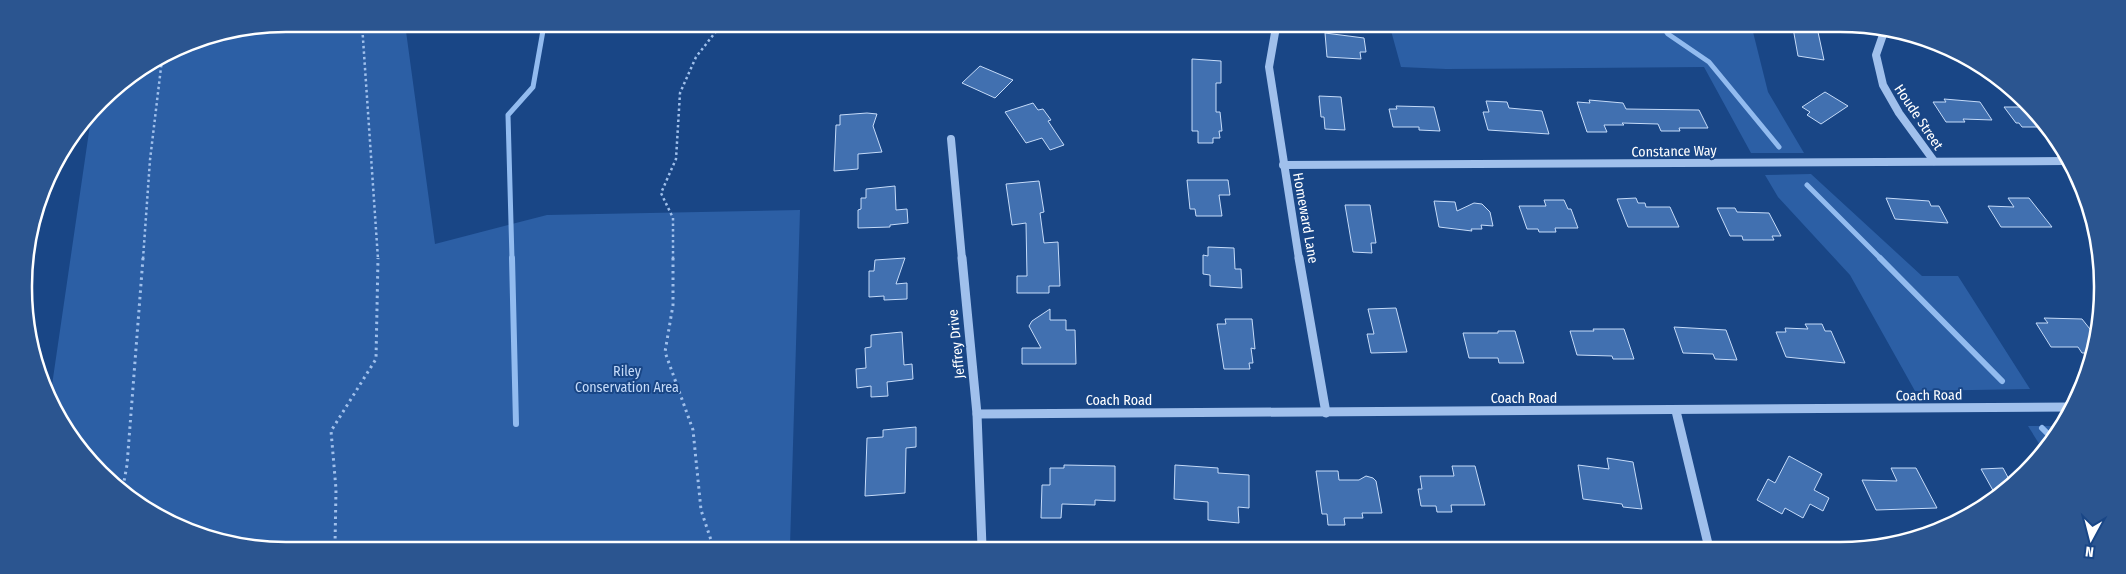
<svg xmlns="http://www.w3.org/2000/svg" width="2126" height="574" font-family="'Fira Sans Condensed',sans-serif">
<style>
.green{fill:#2c5fa5}
.lines{fill:none;stroke-linecap:round;stroke-linejoin:round}
.stream-far1{stroke:#92bbef;stroke-width:5}
.stream{stroke:#92bbef;stroke-width:6}
.building{fill:#4170b0;stroke:#c5dbf9}
.path-far1{stroke:#a0c0ec;stroke-width:2.5;stroke-dasharray:2.5 3;stroke-linecap:butt}
.path{stroke:#a0c0ec;stroke-width:3;stroke-dasharray:2.5 4;stroke-linecap:butt}
.minor-far1{stroke:#a0c0ec;stroke-width:8}
.minor{stroke:#a0c0ec;stroke-width:9}
.labels{text-anchor:middle;stroke-width:4;stroke-linejoin:round;paint-order:stroke}
.street-label{font-size:14px;fill:#fff;stroke:#194686}
.park-label{font-size:14px;fill:#c5dbf9;stroke:#194686}
.rim{fill:none;stroke:#fff;stroke-width:2.5}
</style>
<rect width="100%" height="100%" fill="#194686"/>
<!-- green -->
<g class="green">
<polygon points="287,24 405,24 435,244 547,215 800,210 790,546 236,545 155,515 78,447 51,392 91,118 113,89 187,44"/>
<polygon points="1390,27 1752,28 1768,92 1804,153 1751,153 1704,67 1446,69 1401,67"/>
<polygon points="1811,174 1922,276 1958,276 2030,389 1915,391 1850,275 1778,197 1765,175"/>
<polygon points="2028,426 2061,426 2043,450"/>
</g>
<g class="lines">
<!-- stream-far1 -->
<g class="stream-far1">
<polyline points="1664,28 1668,34 1709,62 1779,147"/>
<polyline points="1807,185 1881,259"/>
<polyline points="512,259 508,115 533,87 544,25"/>
</g>
<!-- stream -->
<g class="stream">
<polyline points="512,258 516,424"/>
<polyline points="1880,258 2002,381"/>
<polyline points="2042,428 2052,438"/>
</g>
</g>
<!-- building -->
<g class="building">
<polygon points="1793,28 1818,32 1824,60 1798,56"/>
<polygon points="1325,33 1364,38 1366,52 1360,52 1361,59 1327,57"/>
<polygon points="1192,59 1221,61 1221,83 1216,83 1216,112 1220,112 1222,131 1219,131 1220,138 1213,138 1213,143 1198,143 1198,131 1192,131"/>
<polygon points="980,66 1013,80 995,98 962,83"/>
<polygon points="1825,92 1848,106 1821,124 1807,115 1810,112 1802,107"/>
<polygon points="1319,96 1341,97 1345,130 1325,129 1324,117 1321,117"/>
<polygon points="1944,99 1980,102 1992,120 1963,119 1965,122 1946,122 1933,102 1946,102"/>
<polygon points="1589,100 1623,103 1626,109 1699,110 1708,128 1679,128 1680,131 1661,131 1658,124 1622,123 1624,125 1604,125 1607,132 1587,132 1577,102 1590,103"/>
<polygon points="1486,101 1507,102 1509,108 1542,111 1549,134 1488,130 1483,112 1489,112"/>
<polygon points="1033,103 1038,110 1043,109 1051,120 1048,121 1064,145 1050,150 1042,138 1026,143 1005,112"/>
<polygon points="1396,106 1434,107 1440,131 1419,130 1419,127 1393,127 1389,109 1397,109"/>
<polygon points="2004,107 2024,107 2044,127 2022,127 2019,123 2016,123"/>
<polygon points="867,113 877,114 873,126 882,152 858,154 858,169 834,171 836,125 840,125 840,115"/>
<polygon points="1187,180 1228,180 1230,195 1219,195 1222,216 1196,216 1195,209 1190,209"/>
<polygon points="1039,181 1044,212 1040,213 1044,243 1058,242 1060,286 1049,286 1049,293 1017,293 1017,276 1027,276 1026,223 1012,225 1006,184"/>
<polygon points="895,186 896,210 907,209 908,223 890,225 890,227 858,228 858,210 861,209 861,198 866,198 866,189"/>
<polygon points="1636,198 1638,203 1645,203 1646,207 1670,207 1679,227 1628,227 1617,199"/>
<polygon points="1886,198 1929,201 1931,206 1939,206 1948,223 1895,219"/>
<polygon points="2008,198 2029,198 2052,227 2001,227 1988,206 2014,207"/>
<polygon points="1544,200 1564,200 1568,209 1571,209 1578,228 1555,228 1556,232 1539,232 1538,229 1527,229 1519,206 1546,206"/>
<polygon points="1434,201 1455,202 1457,211 1474,203 1482,204 1490,212 1493,226 1481,225 1482,229 1471,229 1472,231 1439,227"/>
<polygon points="1345,205 1370,205 1376,243 1371,243 1372,253 1353,252"/>
<polygon points="1717,208 1735,208 1737,212 1769,213 1781,236 1772,236 1774,240 1743,240 1742,236 1730,236"/>
<polygon points="1208,247 1234,248 1235,269 1241,269 1242,288 1210,286 1210,275 1203,274 1203,255 1208,256"/>
<polygon points="905,258 896,284 907,283 907,299 884,300 884,296 869,297 869,271 874,271 875,260"/>
<polygon points="1396,308 1407,352 1371,353 1367,334 1374,334 1368,309"/>
<polygon points="1050,309 1050,320 1066,320 1066,330 1075,330 1076,364 1022,364 1022,348 1041,348 1029,326 1032,321"/>
<polygon points="2044,318 2082,319 2097,338 2092,353 2082,353 2078,347 2051,347 2036,323 2048,323"/>
<polygon points="1225,319 1252,319 1255,349 1251,348 1253,363 1249,363 1250,369 1224,369 1217,324 1226,324"/>
<polygon points="1805,324 1822,324 1825,331 1831,331 1845,363 1786,357 1776,332 1786,332 1785,328 1808,329"/>
<polygon points="1674,327 1726,330 1737,360 1715,359 1713,354 1683,353"/>
<polygon points="1593,329 1624,329 1634,359 1613,359 1612,356 1577,355 1570,331 1594,331"/>
<polygon points="1498,331 1515,331 1524,363 1499,363 1498,358 1469,358 1463,333 1498,333"/>
<polygon points="902,332 904,365 912,364 913,379 887,382 888,396 871,397 871,386 857,388 856,369 866,368 865,348 871,347 871,335"/>
<polygon points="916,427 916,447 906,448 905,493 865,496 867,438 883,437 883,430"/>
<polygon points="1789,456 1822,474 1814,490 1829,498 1823,511 1810,504 1803,518 1785,508 1782,514 1757,500 1768,479 1775,483"/>
<polygon points="1607,458 1633,462 1642,509 1623,507 1622,504 1583,499 1578,465 1609,469"/>
<polygon points="1064,465 1115,466 1115,501 1095,500 1095,505 1062,504 1061,518 1041,518 1042,485 1050,485 1050,468 1064,468"/>
<polygon points="1175,465 1218,468 1218,473 1249,475 1249,508 1238,507 1239,523 1208,520 1208,502 1174,499"/>
<polygon points="1452,466 1475,466 1485,505 1451,505 1452,512 1437,512 1436,506 1421,506 1418,489 1422,489 1420,476 1454,476"/>
<polygon points="1891,468 1916,468 1937,508 1876,510 1862,480 1897,481"/>
<polygon points="2003,468 2011,483 1995,494 1981,469"/>
<polygon points="1316,471 1338,471 1339,480 1359,480 1366,476 1373,478 1376,481 1382,513 1362,513 1363,518 1344,518 1345,525 1328,525 1327,514 1322,514"/>
</g>
<g class="lines">
<!-- path-far1 -->
<g class="path-far1">
<polyline points="362,24 378,259"/>
<polyline points="143,259 150,160 162,59"/>
<polyline points="673,259 673,218 661,193 676,159 680,93 696,57 721,25"/>
</g>
<!-- path -->
<g class="path">
<polyline points="673,258 673,305 665,352 693,430 701,510 713,546"/>
<polyline points="123,487 127,465 143,258"/>
<polyline points="335,545 336,489 331,431 376,359 378,258"/>
</g>
<!-- minor-far1 -->
<g class="minor-far1">
<polyline points="1276,27 1269,67 1299,259"/>
<polyline points="1885,29 1876,55 1883,85 1899,113 1934,161"/>
<polyline points="951,139 962,259"/>
<polyline points="1283,165 2066,161"/>
</g>
<!-- minor -->
<g class="minor">
<polyline points="962,258 977,414 982,547"/>
<polyline points="1299,258 1326,413"/>
<polyline points="1676,411 1709,548"/>
<polyline points="977,414 2071,407"/>
</g>
</g>
<g class="labels">
<!-- street labels -->
<g class="street-label">
<text transform="translate(1919 117) rotate(56)" y="5">Houde Street</text>
<text transform="translate(1674 151) rotate(-1)" y="5">Constance Way</text>
<text transform="translate(1306 218) rotate(80)" y="5">Homeward Lane</text>
<text transform="translate(956 344) rotate(-96)" y="5">Jeffrey Drive</text>
<text transform="translate(1929 395) rotate(-1)" y="5">Coach Road</text>
<text x="1524" y="403">Coach Road</text>
<text x="1119" y="405">Coach Road</text>
</g>
<!-- park labels -->
<g class="park-label">
<text x="627" y="376">Riley<tspan x="627" dy="16">Conservation Area</tspan></text>
</g>
</g>
<!-- crop -->
<path d="M0 0H2126V574H0ZM286 32H1840A254 254 0 0 1 2094 286V288A254 254 0 0 1 1840 542H286A254 254 0 0 1 32 288V286A254 254 0 0 1 286 32Z" fill="#2b5590" fill-rule="evenodd"/>
<path class="rim" d="M286 32H1840A254 254 0 0 1 2094 286V288A254 254 0 0 1 1840 542H286A254 254 0 0 1 32 288V286A254 254 0 0 1 286 32Z"/>
<!-- north arrow -->
<g transform="translate(2091 539) rotate(187)" stroke="#194686" stroke-width="4" paint-order="stroke">
<path d="M0-4L9 19L0 12L-9 19Z" fill="#ffffff"/>
<text y="-8" font-size="14" font-weight="bold" text-anchor="middle" fill="#ffffff">N</text>
</g>
</svg>
